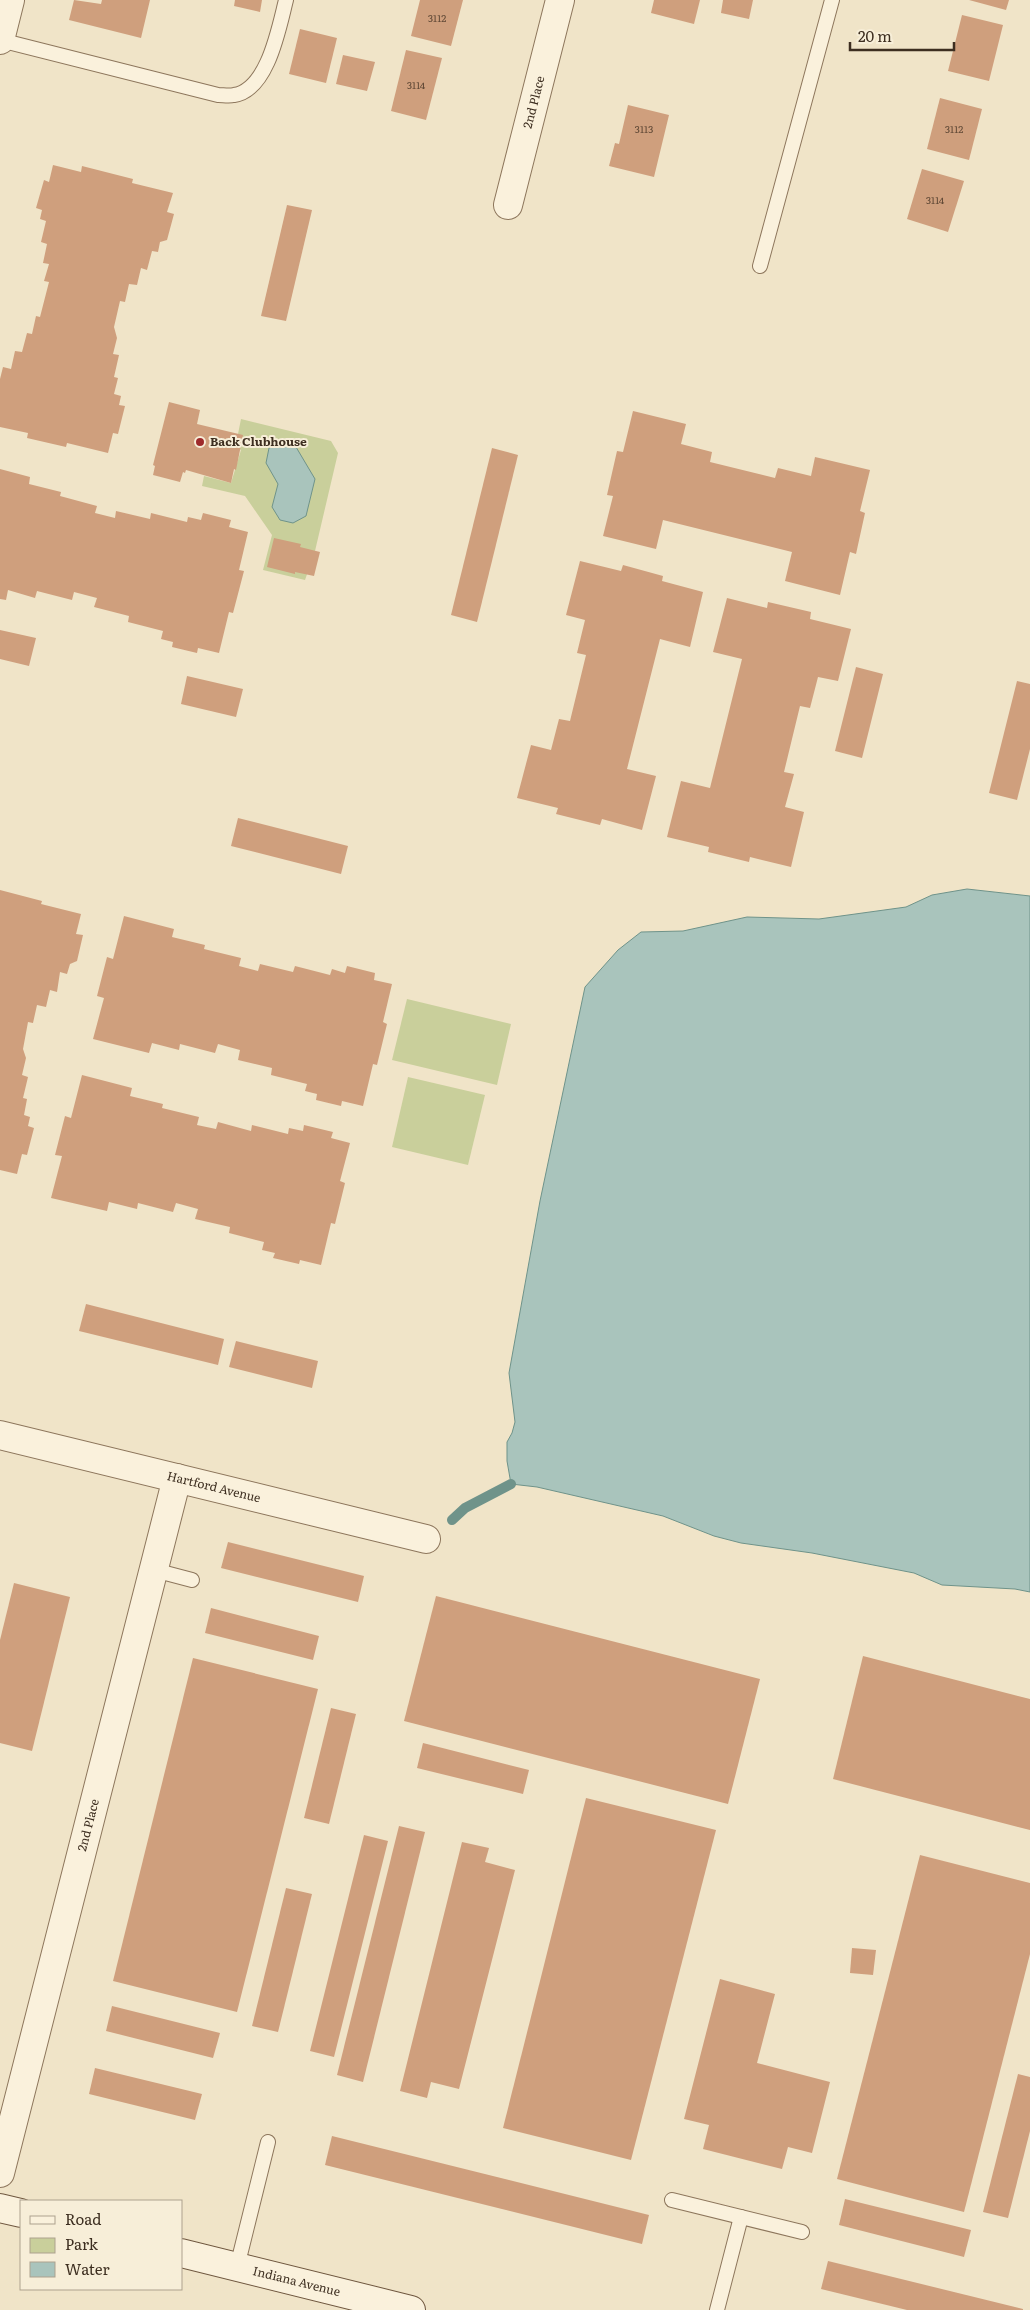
<svg xmlns="http://www.w3.org/2000/svg" width="1030" height="2310" font-family="Literata,serif">
<style>
.green{fill:#c9cf9b}
.water{fill:#a9c4bc;stroke:#6f938a}
.lines{fill:none;stroke-linecap:round;stroke-linejoin:round}
.stream{stroke:#6f938a;stroke-width:10}
.building{fill:#cf9f7d}
.service-casing{stroke:#8d765c;stroke-width:16}
.minor-casing{stroke:#8d765c;stroke-width:30}
.secondary-casing{stroke:#6f573f;stroke-width:30}
.service{stroke:#faf1dc;stroke-width:14}
.minor{stroke:#faf1dc;stroke-width:28}
.secondary{stroke:#faf1dc;stroke-width:28}
.poi-dot{fill:#9e2a2b;stroke:#f7eed8;stroke-width:2}
.labels{text-anchor:middle;stroke-width:4;stroke-linejoin:round;paint-order:stroke}
.number-label{font-size:10px;fill:#624a37}
.street-label{font-size:12px;fill:#3d2e20;stroke:#f7eed8}
.poi-label{font-size:12px;font-weight:bold;fill:#3d2e20;stroke:#f7eed8;text-anchor:start}
</style>
<rect width="100%" height="100%" fill="#f0e4c8"/>
<!-- green -->
<g class="green">
<polygon points="241,419 331,441 338,453 315,551 305,580 263,570 272,535 245,496 202,486 204,476 231,483 241,450 239,449 238,434"/>
<polygon points="407,999 511,1024 497,1085 392,1060"/>
<polygon points="408,1077 485,1095 468,1165 392,1147"/>
</g>
<!-- water -->
<g class="water">
<polygon points="279,443 296,447 315,479 306,516 293,523 280,520 272,507 278,484 266,463 269,448"/>
<polygon points="967,889 1030,896 1030,1592 1015,1589 942,1585 914,1573 812,1553 741,1543 714,1536 663,1516 537,1487 511,1484 507,1461 507,1442 512,1433 515,1422 509,1373 540,1201 585,987 618,950 641,932 683,931 747,917 819,919 906,907 932,895"/>
</g>
<g class="lines">
<!-- stream -->
<polyline class="stream" points="452,1520 465,1508 511,1484"/>
</g>
<!-- building -->
<g class="building">
<polygon points="74,0 101,4 102,0 150,0 141,38 69,20"/>
<polygon points="235,0 262,0 260,12 234,6"/>
<polygon points="420,0 463,0 451,46 411,36"/>
<polygon points="654,0 700,0 694,24 651,13"/>
<polygon points="723,0 753,0 749,19 721,13"/>
<polygon points="969,0 1009,0 1006,10"/>
<polygon points="962,15 1003,25 989,81 948,71"/>
<polygon points="300,29 337,38 326,83 289,74"/>
<polygon points="406,50 442,58 426,120 391,111"/>
<polygon points="343,55 375,62 367,91 336,84"/>
<polygon points="940,98 982,109 969,160 927,149"/>
<polygon points="628,105 669,115 654,177 609,166 615,143 619,144"/>
<polygon points="53,165 81,172 82,166 133,179 132,183 173,193 167,212 174,214 167,240 160,242 158,252 152,251 147,270 141,268 137,285 129,284 125,302 120,301 114,327 117,338 113,354 119,355 114,377 118,378 114,394 121,396 119,405 125,406 118,434 113,433 108,453 67,443 66,447 27,438 28,433 0,427 0,379 3,367 11,369 15,351 22,352 27,333 32,334 36,316 40,317 49,282 44,281 49,264 43,263 47,244 41,242 46,221 40,219 42,210 36,208 44,180 49,182"/>
<polygon points="922,169 964,181 948,232 907,219"/>
<polygon points="287,205 312,210 286,321 261,316"/>
<polygon points="169,402 200,410 197,424 243,435 236,470 234,469 231,483 186,470 185,473 183,472 180,482 153,475 155,466 153,465"/>
<polygon points="633,411 686,424 681,444 712,452 710,462 775,478 778,468 811,476 815,457 870,470 860,511 865,513 856,554 850,552 840,595 785,581 792,552 663,520 656,549 603,536 613,496 607,495 617,451 623,452"/>
<polygon points="492,448 518,455 477,622 451,615"/>
<polygon points="0,469 30,477 29,484 61,492 60,496 97,506 95,513 115,518 116,511 150,519 151,513 187,522 188,517 201,520 203,513 231,520 229,527 248,532 239,570 244,571 233,613 229,612 219,653 198,648 197,653 172,647 173,642 161,639 163,631 128,622 129,616 94,607 97,598 74,592 72,600 37,591 35,598 8,590 6,600 0,599"/>
<polygon points="274,538 301,544 300,547 320,552 314,576 295,572 295,574 267,567"/>
<polygon points="580,561 621,571 623,565 663,576 662,581 703,592 690,647 660,639 627,769 656,776 642,830 602,819 600,825 556,814 558,808 517,798 531,745 551,750 559,719 570,721 586,655 577,653 585,620 566,615"/>
<polygon points="727,598 767,608 768,602 811,612 810,619 851,629 838,681 818,677 810,708 800,706 784,772 794,774 785,807 804,812 791,867 750,857 749,862 708,852 709,847 667,837 681,781 710,788 742,659 713,652"/>
<polygon points="0,630 36,638 29,666 0,659"/>
<polygon points="856,667 883,674 862,758 835,751"/>
<polygon points="187,676 243,689 236,717 181,704"/>
<polygon points="1017,681 1030,684 1030,749 1017,800 989,793"/>
<polygon points="238,818 348,846 341,874 231,846"/>
<polygon points="0,890 42,901 41,904 81,914 76,934 83,935 77,961 70,964 67,974 60,972 57,992 50,990 46,1007 37,1005 33,1023 28,1022 23,1049 26,1058 22,1075 28,1077 23,1098 27,1099 24,1115 30,1117 28,1126 34,1128 27,1155 22,1154 17,1174 0,1170"/>
<polygon points="124,916 174,929 172,937 205,945 204,949 241,958 239,966 258,971 260,964 293,972 295,966 330,975 332,969 345,973 347,966 375,973 374,980 392,984 383,1022 387,1024 377,1065 373,1064 363,1106 342,1101 341,1106 316,1100 317,1094 305,1091 307,1084 271,1075 272,1068 238,1060 240,1050 218,1044 215,1053 180,1044 179,1050 152,1043 149,1053 93,1039 104,998 97,996 107,957 113,959"/>
<polygon points="82,1075 132,1088 130,1096 163,1104 162,1108 199,1117 197,1125 216,1129 218,1122 251,1131 252,1125 288,1134 289,1128 303,1131 304,1125 333,1132 331,1138 350,1143 340,1181 345,1183 335,1224 331,1223 321,1265 300,1260 299,1264 273,1258 275,1253 262,1250 264,1242 229,1233 230,1227 195,1219 198,1209 176,1203 173,1212 138,1203 137,1209 109,1202 107,1211 51,1198 62,1156 55,1155 65,1116 71,1118"/>
<polygon points="86,1304 224,1339 218,1365 79,1331"/>
<polygon points="236,1341 318,1361 312,1388 229,1367"/>
<polygon points="228,1542 364,1576 358,1602 221,1568"/>
<polygon points="14,1583 70,1597 32,1751 0,1743 0,1640"/>
<polygon points="436,1596 760,1679 728,1804 404,1721"/>
<polygon points="211,1608 319,1636 313,1660 205,1633"/>
<polygon points="863,1656 1030,1699 1030,1830 833,1779"/>
<polygon points="193,1658 318,1689 237,2012 113,1981"/>
<polygon points="331,1708 356,1714 329,1824 304,1818"/>
<polygon points="423,1743 529,1770 523,1794 417,1768"/>
<polygon points="586,1798 716,1830 631,2160 503,2128"/>
<polygon points="399,1826 425,1832 363,2082 337,2075"/>
<polygon points="364,1835 388,1841 334,2057 310,2051"/>
<polygon points="462,1842 489,1848 485,1862 515,1870 459,2089 431,2082 427,2098 400,2091"/>
<polygon points="920,1855 1030,1883 1030,1954 964,2212 837,2179"/>
<polygon points="286,1888 312,1894 278,2032 252,2026"/>
<polygon points="852,1948 876,1950 873,1975 850,1973"/>
<polygon points="720,1979 775,1994 757,2063 830,2082 812,2153 788,2147 782,2169 703,2149 709,2125 684,2119"/>
<polygon points="112,2006 220,2033 213,2058 106,2031"/>
<polygon points="95,2068 202,2094 195,2120 89,2094"/>
<polygon points="1018,2074 1030,2077 1030,2131 1008,2218 983,2212"/>
<polygon points="332,2136 649,2215 642,2244 325,2165"/>
<polygon points="845,2199 971,2230 964,2257 839,2225"/>
<polygon points="828,2261 1023,2309 1023,2310 907,2310 821,2289"/>
</g>
<g class="lines">
<defs>
<g id="service">
<path d="M0 40 218 95C223 95 229 96 234 95 268 90 279 27 286 0"/>
<polyline points="760,266 832,0"/>
<polyline points="154,1570 192,1580"/>
<polyline points="672,2200 802,2232"/>
<polyline points="237,2267 268,2142"/>
<polyline points="717,2310 741,2217"/>
</g>
<g id="minor">
<polyline points="0,40 10,0"/>
<path id="s1" d="M508 205 560 0"/>
<path id="s2" d="M0 1435 426 1539"/>
<path id="s3" d="M0 2173 177 1478"/>
</g>
<g id="secondary">
<polyline points="0,2208 21,2213"/>
<path id="s4" d="M181 2253 411 2310"/>
</g>
</defs>
<!-- service casing -->
<use href="#service" class="service-casing"/>
<!-- minor casing -->
<use href="#minor" class="minor-casing"/>
<!-- secondary casing -->
<use href="#secondary" class="secondary-casing"/>
<!-- service -->
<use href="#service" class="service"/>
<!-- minor -->
<use href="#minor" class="minor"/>
<!-- secondary -->
<use href="#secondary" class="secondary"/>
</g>
<!-- markers -->
<circle class="poi-dot" cx="200" cy="442" r="5"/>
<g class="labels">
<!-- number labels -->
<g class="number-label">
<text x="437" y="22">3112</text>
<text x="416" y="89">3114</text>
<text x="644" y="133">3113</text>
<text x="954" y="133">3112</text>
<text x="935" y="204">3114</text>
</g>
<!-- street labels -->
<g class="street-label">
<text dy="4" stroke="none"><textPath href="#s1" startOffset="106">2nd Place</textPath></text>
<text dy="4" stroke="none"><textPath href="#s2" startOffset="220">Hartford Avenue</textPath></text>
<text dy="4" stroke="none"><textPath href="#s3" startOffset="359">2nd Place</textPath></text>
<text dy="4" stroke="none"><textPath href="#s4" startOffset="119">Indiana Avenue</textPath></text>
</g>
<!-- poi labels -->
<g class="poi-label">
<text x="210" y="446">Back Clubhouse</text>
</g>
</g>
<!-- legend -->
<rect x="20" y="2200" width="162" height="90" fill="#f7eed8" stroke="#ada18e"/>
<rect x="30" y="2216" width="25" height="8" fill="#faf1dc" stroke="#ada18e"/>
<text x="65" y="2225" font-size="15" fill="#3d2e20">Road</text>
<rect x="30" y="2238" width="25" height="15" fill="#c9cf9b" stroke="#ada18e"/>
<text x="65" y="2250" font-size="15" fill="#3d2e20">Park</text>
<rect x="30" y="2262" width="25" height="15" fill="#a9c4bc" stroke="#ada18e"/>
<text x="65" y="2275" font-size="15" fill="#3d2e20">Water</text>
<!-- scale -->
<path d="M850 42v8h104v-8" fill="none" stroke="#3d2e20" stroke-width="2.5"/>
<text x="858" y="42" font-size="15" fill="#3d2e20" stroke="#f7eed8" stroke-width="4" paint-order="stroke">20 m</text>
</svg>
